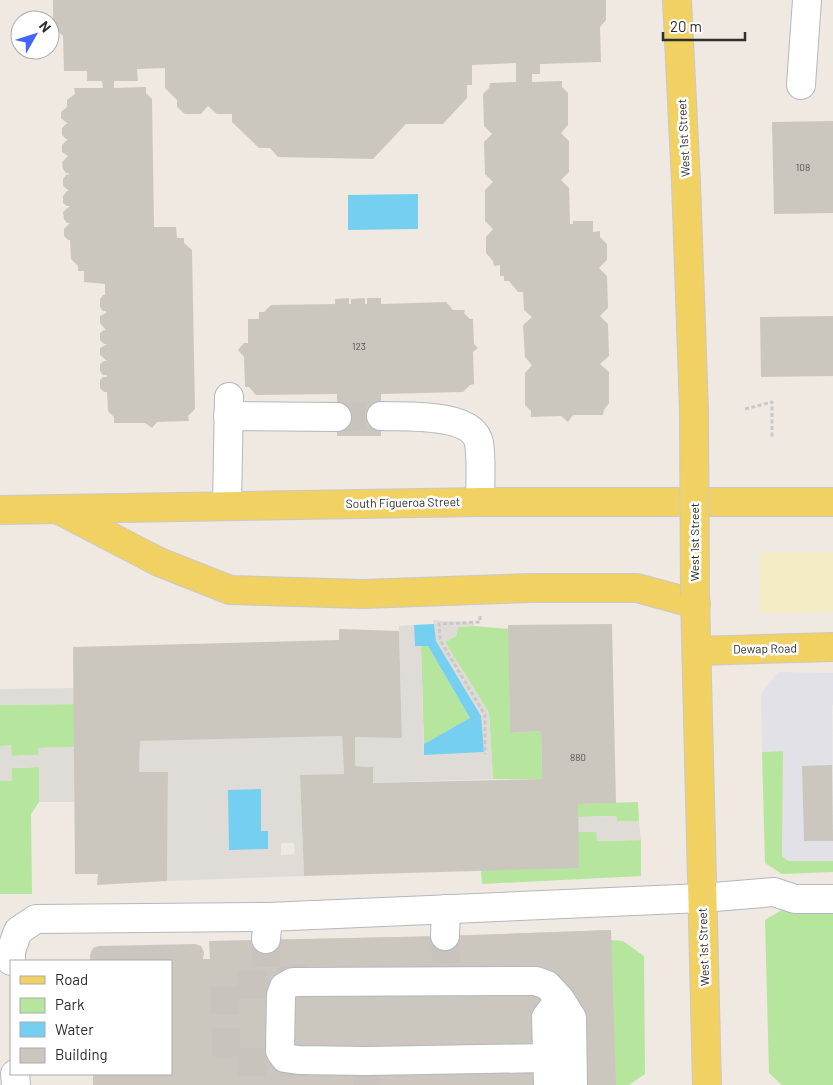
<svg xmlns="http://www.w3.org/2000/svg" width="833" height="1085" font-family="Barlow,sans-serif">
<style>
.industrial{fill:#e3e1e8}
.green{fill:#b6e59e}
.sand{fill:#f3ecc5}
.plaza{fill:#dfdcd8;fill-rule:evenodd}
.water{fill:#75cff0}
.building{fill:#cbc7bf}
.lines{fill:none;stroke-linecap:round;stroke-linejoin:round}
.minor-tunnel{stroke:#c8c4bd;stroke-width:28;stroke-dasharray:28 14;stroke-linecap:butt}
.minor-casing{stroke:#b4b7c1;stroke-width:30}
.major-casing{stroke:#c9c9c9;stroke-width:30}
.path{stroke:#c9c9c9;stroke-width:3;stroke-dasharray:4 2.5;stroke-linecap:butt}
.minor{stroke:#fff;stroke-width:28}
.major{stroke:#f2d163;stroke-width:28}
.major-bridge-casing{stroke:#c9c9c9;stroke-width:30;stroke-linecap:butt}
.major-bridge{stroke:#f2d163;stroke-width:28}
.labels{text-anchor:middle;stroke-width:5;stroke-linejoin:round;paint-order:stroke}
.number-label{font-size:10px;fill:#555452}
.street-label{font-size:12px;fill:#2e2e2e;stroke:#fff}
</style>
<rect width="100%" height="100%" fill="#efe9e1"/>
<!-- industrial -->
<polygon class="industrial" points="778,672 833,673 833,704 832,705 833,861 788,861 782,856 783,751 762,752 761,694"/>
<!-- green -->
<g class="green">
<polygon points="474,626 509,629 510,733 541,731 542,779 493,779 489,713 445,642 456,636 458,627"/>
<polygon points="421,646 428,646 470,718 424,744"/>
<polygon points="75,704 75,747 38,748 38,755 11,756 11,746 0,746 0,705"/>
<polygon points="783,751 782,856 788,861 833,861 833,872 782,874 765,863 762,752"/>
<polygon points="39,767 39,802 31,814 32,894 0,894 0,781 12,781 12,768"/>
<polygon points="638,802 639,821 617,821 616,816 578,817 578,804"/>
<polygon points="578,832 597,832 597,841 641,840 641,876 482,884 481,871"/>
<polygon points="782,910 833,910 833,1085 782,1085 769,1073 765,920"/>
<polygon points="611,930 611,940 623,941 644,956 645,1074 629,1085 594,1085 219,969 219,941 445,936"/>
</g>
<!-- sand -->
<polygon class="sand" points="760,552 833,552 833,612 759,613"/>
<!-- plaza -->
<g class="plaza">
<polygon points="433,620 474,623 474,626 458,627 456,636 445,642 489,713 493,779 373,783 373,767 355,766 355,737 402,737 399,626 414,625 415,646 421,646 424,754 481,716 436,641"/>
<polygon points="74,688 75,704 0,705 0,689"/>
<path d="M342 736 344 774 300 776 304 876 167 881 168 772H139L140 741ZM261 790V832H268L229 850ZM281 843H294L295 854 281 855Z"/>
<polygon points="11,745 12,756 38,755 38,748 75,747 76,802 39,802 39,767 12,768 12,781 0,781 0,746"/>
<polygon points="616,816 617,821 639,821 641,840 597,841 596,832 578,832 578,817"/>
</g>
<!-- water -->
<g class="water">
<polygon points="418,194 418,229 348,230 348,195"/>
<polygon points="434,624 436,641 481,716 484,752 424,755 424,744 470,718 428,646 415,646 414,625"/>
<polygon points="261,789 261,831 268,831 268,849 229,850 228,790"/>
</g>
<!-- building -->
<g class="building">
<polygon points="53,0 606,0 606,20 600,27 601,62 540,64 540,74 532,74 532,82 562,81 562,87 568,93 568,125 561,133 569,141 569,172 561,180 569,188 570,224 573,224 573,221 593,221 593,232 600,231 600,237 607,244 607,260 599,268 607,276 608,308 600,316 608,324 609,356 600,364 609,372 609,403 604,410 603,415 573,415 568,422 561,416 531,417 531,411 525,405 525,373 532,365 525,357 523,325 532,317 524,310 523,292 518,292 509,281 504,281 504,276 500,276 500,265 494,266 493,261 486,253 486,237 493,229 485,221 485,190 493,182 485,174 484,142 492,134 484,126 483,94 489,88 490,83 516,82 516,63 472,65 472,85 467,85 467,98 443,124 406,124 373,159 278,157 270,148 259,148 232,122 232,114 217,114 208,106 201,114 185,114 177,107 177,100 165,88 165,68 137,69 138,81 114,81 114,88 146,87 146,93 152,99 154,227 176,227 177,238 184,238 184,243 192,250 195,409 188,416 189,421 157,422 152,428 145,423 114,423 114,417 108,411 107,392 104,392 100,388 100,380 103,377 107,377 107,375 103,375 100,371 100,364 104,361 107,361 100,355 100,348 107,344 104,344 100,340 100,333 104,330 106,330 100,323 100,316 106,313 106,311 103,311 100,307 100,299 103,295 105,295 105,284 84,282 84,271 78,271 78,266 71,259 70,240 68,240 64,236 64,229 70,223 67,223 64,219 63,212 70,206 67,206 63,203 63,196 67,191 69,191 63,186 63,179 67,174 69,175 69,173 66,173 63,169 62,162 68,156 62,152 62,145 68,139 66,139 62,135 62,128 66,124 68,124 61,118 61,112 67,107 67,100 75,94 74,88 103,88 102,81 87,81 87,71 64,71 63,36 53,26"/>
<polygon points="833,121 833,213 774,214 772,122"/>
<polygon points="349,298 349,304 351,304 351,299 365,298 365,304 367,304 367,298 381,298 381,304 446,302 453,310 465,310 464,313 470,319 473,319 474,344 478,348 473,352 474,384 470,385 463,392 381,394 381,436 337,436 337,394 256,395 249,387 245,387 244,357 238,350 244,343 248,343 248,319 259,319 259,312 264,312 271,305 335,304 335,299"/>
<polygon points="833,316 833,376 761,377 760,317"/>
<polygon points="612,624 616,803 578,804 579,868 304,876 300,775 344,774 342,736 140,741 139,772 168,772 167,881 97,885 98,874 75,874 73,647 339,640 339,629 399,631 402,738 355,737 355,766 373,767 373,783 542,779 541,731 510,733 508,625"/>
<polygon points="832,765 833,841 804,841 802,766"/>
<polygon points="611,930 616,1085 93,1085 93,1074 171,1074 171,961 90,961 90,955 93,948 99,946 195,944 201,946 204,952 203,959 210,959 209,941 445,936"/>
</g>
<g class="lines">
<!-- minor-tunnel -->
<g class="minor-tunnel">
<polyline points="337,417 381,416"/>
<polyline points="266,939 267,985"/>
<polyline points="307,979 294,979 267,985 227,984 225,986 226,1057 231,1062 366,1063 367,1085"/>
<polyline points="422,979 447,980 445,936"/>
</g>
<defs>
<g id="minor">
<polyline points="801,85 807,0"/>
<polyline points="228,416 337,417"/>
<path d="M381 416C405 417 473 412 479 443 482 462 480 483 480 502"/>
<polyline points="227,506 229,397"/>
<polyline points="445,936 446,909"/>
<polyline points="266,939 268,917"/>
<polyline points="11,961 11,951 18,931 36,919 268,917 702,898 774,892 795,899 833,899"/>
<polyline points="547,1058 367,1061 299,1060 285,1058 280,1051 281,995 284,987 293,982 536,981 547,985 560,999 572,1018 573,1085"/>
<polyline points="15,1074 16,1085"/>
<polyline points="548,1085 546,1017 560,999"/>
</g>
<g id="major">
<polyline points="677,0 686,183 694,411"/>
<polyline points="0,510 480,502 833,502"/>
<polyline points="61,511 159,562 230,590 363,594 532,588 637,588 696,604"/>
<polyline points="695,596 707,1085"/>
<polyline points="697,651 833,647"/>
</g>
</defs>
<!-- minor casing -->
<use href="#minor" class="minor-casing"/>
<!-- major casing -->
<use href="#major" class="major-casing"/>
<!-- path -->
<g class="path">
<polyline points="745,409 772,402 772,439"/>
<polyline points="480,616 480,622 439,624 440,640 485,715 485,754"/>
</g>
<!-- minor -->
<use href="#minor" class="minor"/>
<!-- major -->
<use href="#major" class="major"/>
<defs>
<polyline id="major-bridge" points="694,411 695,596"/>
</defs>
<!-- major-bridge casing -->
<use href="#major-bridge" class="major-bridge-casing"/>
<!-- major-bridge -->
<use href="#major-bridge" class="major-bridge"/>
</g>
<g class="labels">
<!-- number labels -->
<g class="number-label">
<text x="803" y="171">108</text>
<text x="359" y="350">123</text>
<text x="578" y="761">880</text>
</g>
<!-- street labels -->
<g class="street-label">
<text transform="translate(684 138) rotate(-93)" y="4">West 1st Street</text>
<text transform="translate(403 503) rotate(-1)" y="4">South Figueroa Street</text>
<text transform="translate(695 542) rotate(-90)" y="4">West 1st Street</text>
<text transform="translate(765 649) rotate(-1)" y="4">Dewap Road</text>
<text transform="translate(704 947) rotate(-92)" y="4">West 1st Street</text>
</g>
</g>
<!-- legend -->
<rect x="10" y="960" width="162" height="115" fill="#ffffff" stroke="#ababab"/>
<rect x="20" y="976" width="25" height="8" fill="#f2d163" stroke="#ababab"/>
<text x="55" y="985" font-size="15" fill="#2e2e2e">Road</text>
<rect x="20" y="998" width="25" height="15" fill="#b6e59e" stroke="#ababab"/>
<text x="55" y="1010" font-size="15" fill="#2e2e2e">Park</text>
<rect x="20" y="1022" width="25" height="15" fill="#75cff0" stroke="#ababab"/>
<text x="55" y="1035" font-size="15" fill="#2e2e2e">Water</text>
<rect x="20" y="1048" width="25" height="15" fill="#cbc7bf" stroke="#ababab"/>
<text x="55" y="1060" font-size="15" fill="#2e2e2e">Building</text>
<!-- north arrow -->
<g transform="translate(35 35) rotate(51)"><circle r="24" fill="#ffffff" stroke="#ababab"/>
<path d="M0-4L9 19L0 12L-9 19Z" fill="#4264fb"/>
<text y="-8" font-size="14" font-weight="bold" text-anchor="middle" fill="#2e2e2e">N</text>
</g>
<!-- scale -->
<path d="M663 32v8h82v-8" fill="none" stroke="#2e2e2e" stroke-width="2.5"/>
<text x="670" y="32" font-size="15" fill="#2e2e2e" stroke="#ffffff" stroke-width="4" paint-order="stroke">20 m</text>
</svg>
